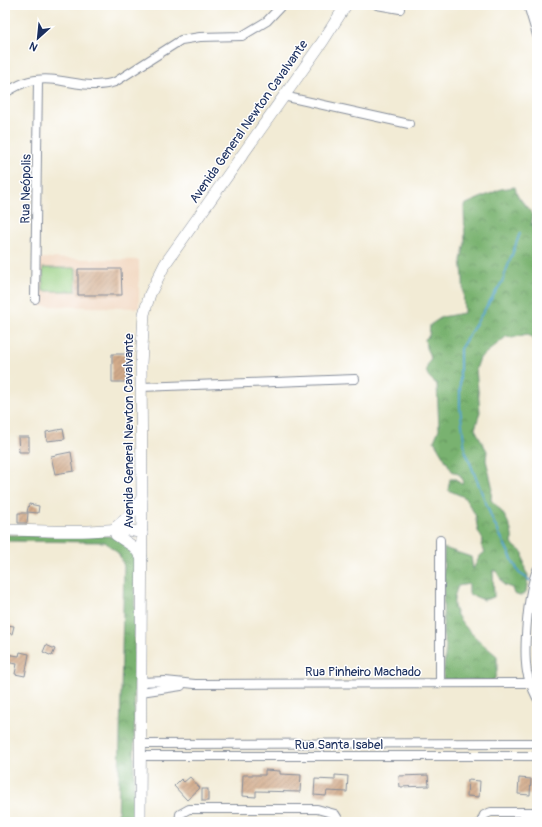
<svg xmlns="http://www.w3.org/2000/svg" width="542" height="827" font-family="Pangolin,sans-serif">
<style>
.built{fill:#f1d5bd}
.forest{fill:url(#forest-crowns);stroke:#4a7066}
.pitch{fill:#97cf81;stroke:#597f70}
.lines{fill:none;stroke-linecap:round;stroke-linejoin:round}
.stream{stroke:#54a4ce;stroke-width:2}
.building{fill:url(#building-hatch)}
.minor-casing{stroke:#868d9a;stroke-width:10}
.major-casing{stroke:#868d9a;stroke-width:12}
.minor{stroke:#fff;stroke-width:8}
.major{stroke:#fff;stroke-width:11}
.labels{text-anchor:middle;stroke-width:3;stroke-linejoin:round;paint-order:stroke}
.street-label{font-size:13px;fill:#1b2f5e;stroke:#fff}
</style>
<defs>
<pattern id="forest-crowns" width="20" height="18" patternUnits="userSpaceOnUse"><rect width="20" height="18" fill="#79b26f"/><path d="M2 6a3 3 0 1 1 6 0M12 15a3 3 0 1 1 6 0" fill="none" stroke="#62915e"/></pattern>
<pattern id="building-hatch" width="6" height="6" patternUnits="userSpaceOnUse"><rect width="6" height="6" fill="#d1aa8a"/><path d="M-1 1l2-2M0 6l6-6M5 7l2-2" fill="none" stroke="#a98b74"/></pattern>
</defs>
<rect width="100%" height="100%" fill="#fff"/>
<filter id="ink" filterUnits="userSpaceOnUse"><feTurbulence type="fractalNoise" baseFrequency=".025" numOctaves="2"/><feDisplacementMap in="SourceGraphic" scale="8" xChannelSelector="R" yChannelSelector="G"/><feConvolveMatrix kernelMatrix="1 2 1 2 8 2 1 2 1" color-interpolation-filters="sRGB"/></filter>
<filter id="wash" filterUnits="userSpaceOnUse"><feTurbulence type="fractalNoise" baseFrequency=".012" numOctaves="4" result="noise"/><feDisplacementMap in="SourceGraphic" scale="16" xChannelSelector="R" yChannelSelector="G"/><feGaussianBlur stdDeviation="0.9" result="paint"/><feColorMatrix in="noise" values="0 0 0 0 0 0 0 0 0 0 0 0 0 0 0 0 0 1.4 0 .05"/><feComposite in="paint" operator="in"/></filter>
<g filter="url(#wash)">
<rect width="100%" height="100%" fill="#f2ebd5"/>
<!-- built -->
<polygon class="built" points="40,258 139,260 139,308 40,306"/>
<!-- forest -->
<g class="forest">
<path d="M515 187 517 195 533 215 531 226 537 218V348L533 338 527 334 512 338 507 336 480 358 476 369 480 412 475 429 487 451 486 460 492 485 491 500C503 511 514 527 512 544L523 553 525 570 528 575 526 593 520 596 514 594 512 588 504 585 497 572 493 570 494 597 484 600 469 594V584L458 586C455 593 452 602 455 610 460 626 484 645 497 656V671L494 681 443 679 446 645 443 635 444 548 471 557 473 569 480 556 485 552 481 545 483 540 478 531 475 514 464 497 448 490 450 479H456L461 484 464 482 460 475 452 471 434 441 439 429 437 384C425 375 424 371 431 358L426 348 425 339 429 336 430 325 442 317 464 313 463 277 461 260 465 243 464 205 501 189Z"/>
<polygon points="5,535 109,536 122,541 135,556 134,822 118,822 124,566 119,554 105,542 5,541"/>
</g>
<!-- pitch -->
<rect class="pitch" x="43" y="268" width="33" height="23"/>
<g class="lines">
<!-- stream -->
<polyline class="stream" points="520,233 502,282 460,349 460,407 465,450 493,521 519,573 531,581"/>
</g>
<g id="blocks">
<!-- building -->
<g class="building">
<polygon points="78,269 121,269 122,295 78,295"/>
<polygon points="112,354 127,354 126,382 112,382"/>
<polygon points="63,429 65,439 47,441 46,432"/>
<polygon points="18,437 29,437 29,452 19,452"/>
<polygon points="71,452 74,471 55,474 51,456"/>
<polygon points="29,504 39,506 38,513 27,512"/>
<polygon points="18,513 28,513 27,523 18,523"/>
<polygon points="7,625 14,626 12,634 6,633"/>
<polygon points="46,645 55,649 52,656 43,652"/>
<polygon points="20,652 29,654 25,676 15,674 17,664 5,662 6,654 19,656"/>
<polygon points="265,770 280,771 280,774 301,775 300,792 256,791 256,797 242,796 243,775 265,775"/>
<polygon points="335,775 348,776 347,792 327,791 326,796 314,795 315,779 335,780"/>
<polygon points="428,775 429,786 400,787 399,776"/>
<polygon points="190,777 200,788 187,800 174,786 181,779 184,782"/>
<polygon points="519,778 531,779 530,795 518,794"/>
<polygon points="468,780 480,781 479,797 467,796"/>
<rect x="202" y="789" width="6" height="12"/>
</g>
</g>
</g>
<g filter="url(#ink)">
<use href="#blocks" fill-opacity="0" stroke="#868d9a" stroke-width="1"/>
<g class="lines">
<defs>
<g id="minor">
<polyline points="377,5 400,9"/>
<polyline points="528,5 537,35"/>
<path d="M5 93C13 88 21 83 30 81 60 74 84 92 115 82L181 40 200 37 242 36 267 21 282 5"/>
<polyline points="283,96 409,124"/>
<polyline points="35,299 38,80"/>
<polyline points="141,387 355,379"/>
<polyline points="440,540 440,683"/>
<path d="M537 570C528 591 523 648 527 672 529 681 533 690 537 698"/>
<polyline points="141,682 165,681 195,684 530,683"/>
<polyline points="141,692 181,686"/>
<polyline points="141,744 537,743"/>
<polyline points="141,756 537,756"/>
<polyline points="179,822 180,814 189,809 317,809 335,814 340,822"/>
<polyline points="481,822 484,815 491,812 537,812"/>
</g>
<g id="major">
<polyline points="115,528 131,514 142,498"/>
<path d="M5 530C33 530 61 532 89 531 108 530 124 527 142 533"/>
<polyline points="116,535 134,547 142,558"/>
<polyline points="140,822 142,498 141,364 144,314 150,294 165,264 323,41 346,5"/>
</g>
</defs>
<!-- minor casing -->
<use href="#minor" class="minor-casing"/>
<!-- major casing -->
<use href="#major" class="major-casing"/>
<!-- minor -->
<use href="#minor" class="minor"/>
<!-- major -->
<use href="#major" class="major"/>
</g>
</g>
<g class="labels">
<!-- street labels -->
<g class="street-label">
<text transform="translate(248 121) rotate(-55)" y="5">Avenida General Newton Cavalvante</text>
<text transform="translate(25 189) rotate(-89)" y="5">Rua Neópolis</text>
<text transform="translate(128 431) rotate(-90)" y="5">Avenida General Newton Cavalvante</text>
<text x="363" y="676">Rua Pinheiro Machado</text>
<text x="339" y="749">Rua Santa Isabel</text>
</g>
</g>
<!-- margin -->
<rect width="542" height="827" fill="none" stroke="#fff" stroke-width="20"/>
<!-- north arrow -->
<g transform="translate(38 38) rotate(207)" stroke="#ffffff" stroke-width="3" paint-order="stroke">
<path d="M0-3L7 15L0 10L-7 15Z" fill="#1b2f5e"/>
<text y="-6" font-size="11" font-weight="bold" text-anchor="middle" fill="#1b2f5e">N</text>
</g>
</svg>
